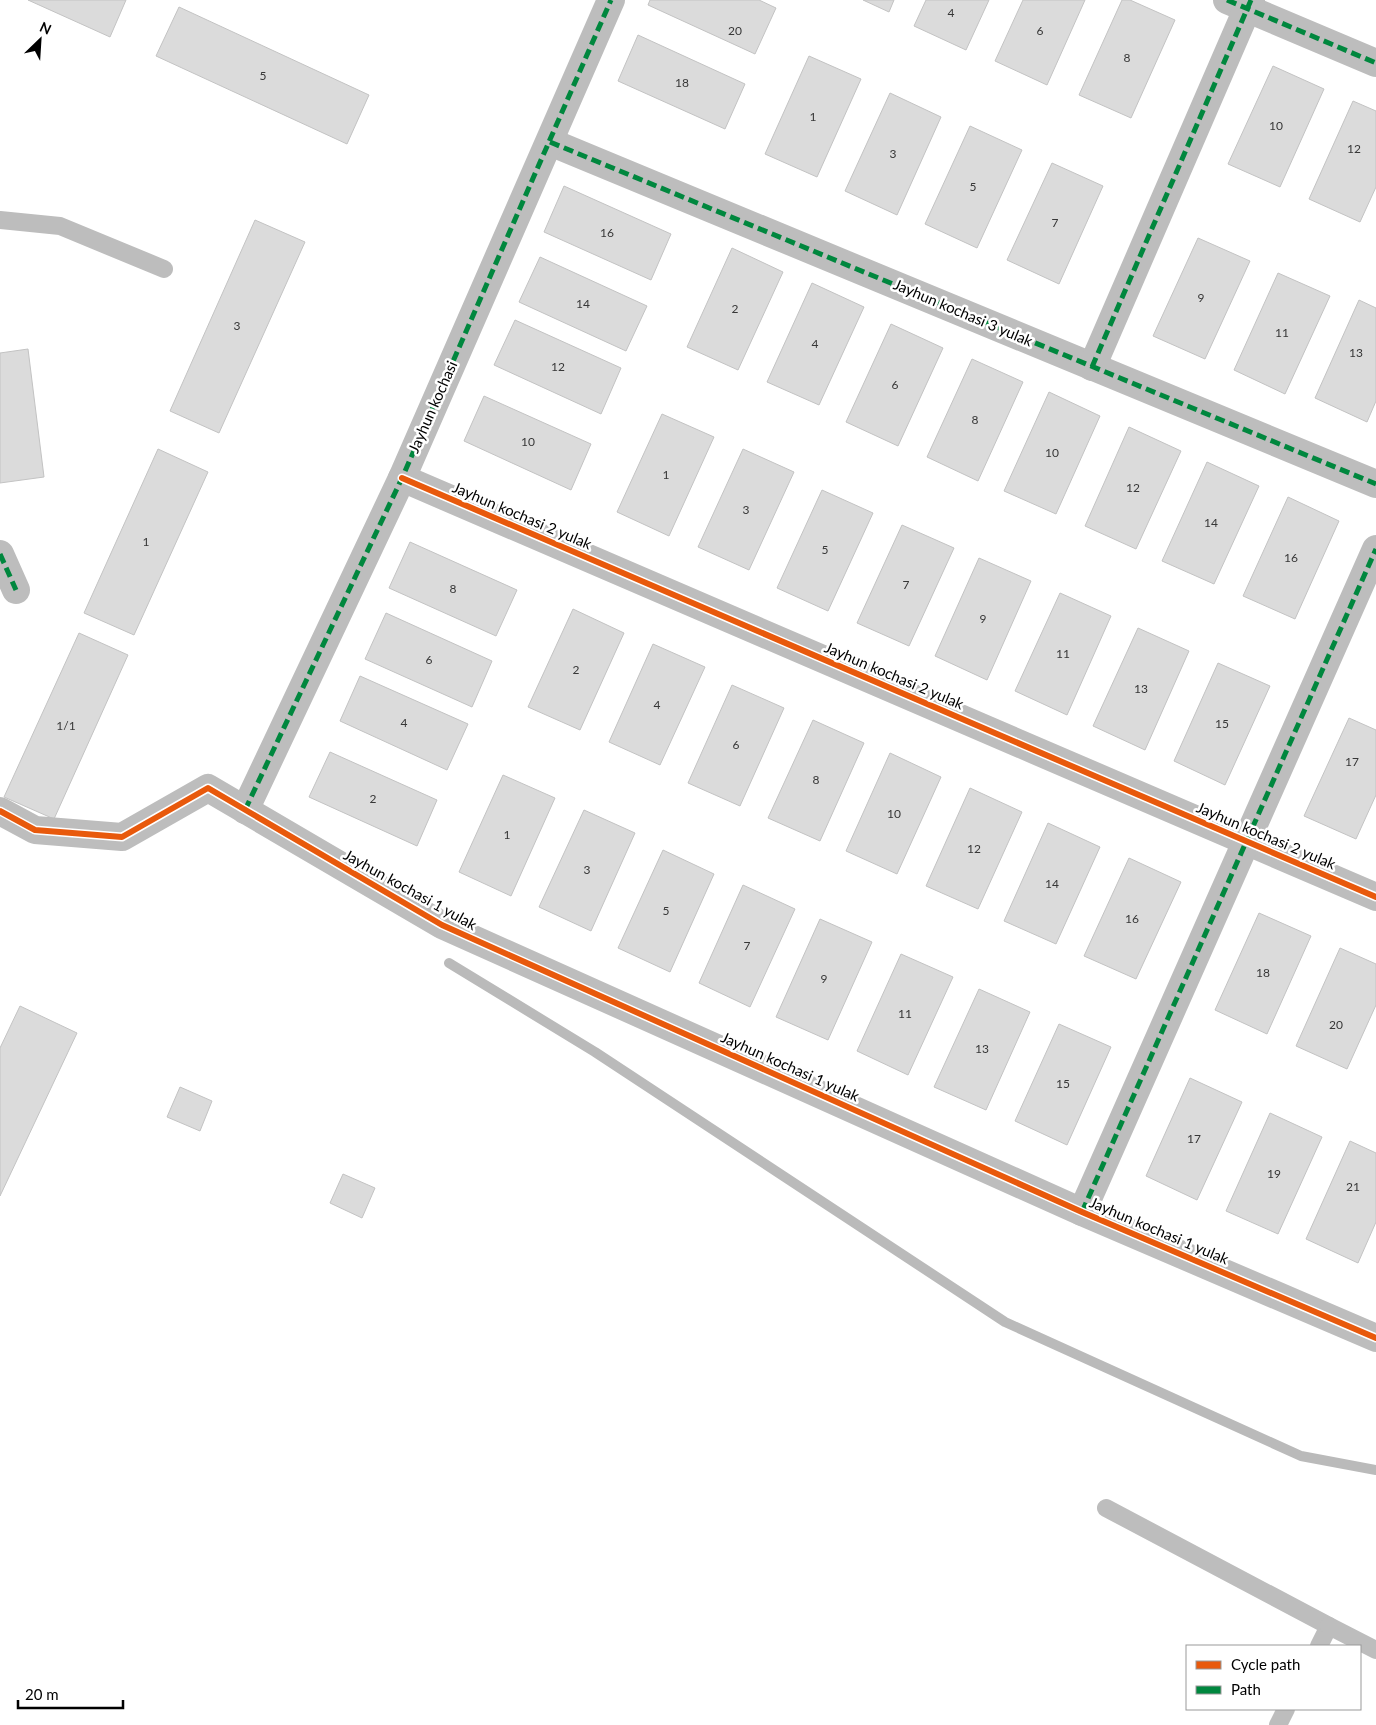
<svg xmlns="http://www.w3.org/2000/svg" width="1376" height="1725" font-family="Lato,sans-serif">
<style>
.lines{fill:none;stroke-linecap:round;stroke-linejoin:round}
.stream{stroke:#bababa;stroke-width:10}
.building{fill:#dbdbdb;stroke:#c3c3c3}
.lane{stroke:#bdbdbd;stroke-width:18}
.street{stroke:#bdbdbd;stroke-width:28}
.quiet{stroke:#00873e;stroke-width:5;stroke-dasharray:10 5;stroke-linecap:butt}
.cycleway-casing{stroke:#fff;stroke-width:9}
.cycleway{stroke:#e8590c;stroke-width:6}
.labels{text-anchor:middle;stroke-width:5;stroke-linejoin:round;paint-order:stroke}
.number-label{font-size:12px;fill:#373737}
.street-label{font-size:15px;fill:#000;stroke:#fff}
</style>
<rect width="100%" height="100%" fill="#fff"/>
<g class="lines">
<!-- stream -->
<polyline class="stream" points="449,963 595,1052 1005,1322 1301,1456 1376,1470"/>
</g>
<!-- building -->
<g class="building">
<polygon points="28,0 126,0 110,37"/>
<polygon points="650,0 759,0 776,8 755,54 648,5"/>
<polygon points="863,0 894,0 889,12"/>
<polygon points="926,0 989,0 966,50 914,26"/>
<polygon points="1023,0 1085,0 1047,85 995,61"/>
<polygon points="1122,0 1130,0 1175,20 1131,118 1079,95"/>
<polygon points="179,7 369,95 347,144 156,56"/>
<polygon points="638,35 745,84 725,129 618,81"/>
<polygon points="809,56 861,79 817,177 765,154"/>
<polygon points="1273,66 1324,89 1280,187 1228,164"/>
<polygon points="890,93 941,117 897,215 845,191"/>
<polygon points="1353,101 1376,111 1376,187 1360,222 1309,199"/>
<polygon points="970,126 1022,150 977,248 925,224"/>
<polygon points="1052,163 1103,186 1059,284 1007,260"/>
<polygon points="564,186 671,234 651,280 544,232"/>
<polygon points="255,220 305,242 219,433 170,411"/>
<polygon points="1198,238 1250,261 1205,359 1153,336"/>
<polygon points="732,248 783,272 738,370 687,347"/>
<polygon points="540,257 647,306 626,351 519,302"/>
<polygon points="1278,273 1330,296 1285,394 1234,370"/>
<polygon points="812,283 864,307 819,405 767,382"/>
<polygon points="1359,300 1376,308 1376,401 1367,422 1315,398"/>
<polygon points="515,320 621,368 601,414 494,365"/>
<polygon points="891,324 943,348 898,446 846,422"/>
<polygon points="28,349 44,477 0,483 0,353"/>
<polygon points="972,359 1023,382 978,481 927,457"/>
<polygon points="1049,392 1100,416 1056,514 1004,491"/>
<polygon points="484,396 591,444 571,490 464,441"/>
<polygon points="662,414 714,437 669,536 617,512"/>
<polygon points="1129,427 1181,451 1136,549 1085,526"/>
<polygon points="158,449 208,472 134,635 84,613"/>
<polygon points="743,449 794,472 749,570 698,547"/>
<polygon points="1207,462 1259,486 1214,584 1162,561"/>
<polygon points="822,490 873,513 828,611 777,588"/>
<polygon points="1288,497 1339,521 1295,619 1243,596"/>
<polygon points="902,525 954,548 909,646 857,623"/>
<polygon points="410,542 517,590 496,636 389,588"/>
<polygon points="979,558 1031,581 987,680 935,656"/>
<polygon points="1060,593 1111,616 1067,715 1015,691"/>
<polygon points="573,609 624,633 580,730 528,707"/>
<polygon points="386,613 492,661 472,707 365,659"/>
<polygon points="1138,628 1189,651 1145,750 1093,726"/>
<polygon points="79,633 128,655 54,819 4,797"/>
<polygon points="653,644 705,667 660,765 609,742"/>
<polygon points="1218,663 1270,686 1225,785 1174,761"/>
<polygon points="360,676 468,724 447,770 340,721"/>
<polygon points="732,685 784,708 740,806 688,783"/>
<polygon points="1349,718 1376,730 1376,795 1356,839 1304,816"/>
<polygon points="813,720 864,743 820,841 768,818"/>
<polygon points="330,752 437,800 417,846 309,797"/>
<polygon points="890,753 941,777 897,874 846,851"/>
<polygon points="503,775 555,798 511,896 459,872"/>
<polygon points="970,788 1022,812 978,909 926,886"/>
<polygon points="584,810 635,833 591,931 539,907"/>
<polygon points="1048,823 1100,847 1056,944 1004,921"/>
<polygon points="663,850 714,874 670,972 618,948"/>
<polygon points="1129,858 1181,882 1136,979 1084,956"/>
<polygon points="743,885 795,909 750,1007 699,983"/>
<polygon points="1259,913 1311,936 1267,1034 1215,1010"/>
<polygon points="820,919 872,942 828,1040 776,1017"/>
<polygon points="1340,948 1376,964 1376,1005 1347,1069 1296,1046"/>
<polygon points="901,954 953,977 908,1075 857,1051"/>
<polygon points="979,989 1030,1012 986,1110 934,1087"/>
<polygon points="20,1006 77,1033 0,1196 0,1048"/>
<polygon points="1059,1024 1111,1047 1067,1145 1015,1121"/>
<polygon points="1190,1078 1242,1102 1197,1200 1146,1176"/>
<polygon points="180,1087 212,1101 200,1131 167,1117"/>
<polygon points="1270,1113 1322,1137 1278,1234 1226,1211"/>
<polygon points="1350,1141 1376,1153 1376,1222 1358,1263 1306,1239"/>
<polygon points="343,1174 375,1188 362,1218 330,1203"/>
</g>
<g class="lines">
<!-- lane -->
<g class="lane">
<polyline points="0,220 60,226 164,269"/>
<polyline points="1106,1508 1329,1626 1319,1646"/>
<polyline points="1329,1626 1376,1650"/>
<polyline points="1278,1725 1286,1709"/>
</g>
<!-- street -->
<g class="street">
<polyline points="1227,0 1376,63"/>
<polyline points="550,142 1376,484"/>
<polyline points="1092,367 1251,0"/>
<polyline points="402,478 1376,897"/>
<polyline points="0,554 16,590"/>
<polyline points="245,810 402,478 611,0"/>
<polyline points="0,811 35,830 122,837 208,788 442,925 1082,1212 1376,1338"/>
<polyline points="1082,1212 1376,549"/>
</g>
<!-- quiet -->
<g class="quiet">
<polyline points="1227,0 1376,63"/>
<polyline points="550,142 1376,484"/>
<polyline points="1092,367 1251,0"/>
<polyline points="0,554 16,590"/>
<polyline points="245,810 402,478 611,0"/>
<polyline points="1082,1212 1376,549"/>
</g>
<defs>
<g id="cycleway">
<polyline points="402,478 1376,897"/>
<polyline points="0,811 35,830 122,837 208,788 442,925 1082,1212 1376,1338"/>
</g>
</defs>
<!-- cycleway casing -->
<use href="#cycleway" class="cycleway-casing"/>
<!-- cycleway -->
<use href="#cycleway" class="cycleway"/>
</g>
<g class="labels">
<!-- number labels -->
<g class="number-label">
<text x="951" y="17">4</text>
<text x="735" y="35">20</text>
<text x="1040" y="35">6</text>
<text x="1127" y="62">8</text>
<text x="263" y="80">5</text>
<text x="682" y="87">18</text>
<text x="813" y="121">1</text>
<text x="1276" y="130">10</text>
<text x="1354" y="153">12</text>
<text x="893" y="158">3</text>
<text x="973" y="191">5</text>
<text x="1055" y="227">7</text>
<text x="607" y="237">16</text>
<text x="1201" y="302">9</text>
<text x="583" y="308">14</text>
<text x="735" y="313">2</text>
<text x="237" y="330">3</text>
<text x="1282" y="337">11</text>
<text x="815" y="348">4</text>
<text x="1356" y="357">13</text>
<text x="558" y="371">12</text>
<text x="895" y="389">6</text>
<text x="975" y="424">8</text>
<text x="528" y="446">10</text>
<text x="1052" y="457">10</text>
<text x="666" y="479">1</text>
<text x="1133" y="492">12</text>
<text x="746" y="514">3</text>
<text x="1211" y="527">14</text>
<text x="146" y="546">1</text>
<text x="825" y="554">5</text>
<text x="1291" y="562">16</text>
<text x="906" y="589">7</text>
<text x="453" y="593">8</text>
<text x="983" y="623">9</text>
<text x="1063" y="658">11</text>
<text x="429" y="664">6</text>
<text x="576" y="674">2</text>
<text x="1141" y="693">13</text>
<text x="657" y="709">4</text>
<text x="404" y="727">4</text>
<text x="1222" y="728">15</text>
<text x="66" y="730">1/1</text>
<text x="736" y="749">6</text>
<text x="1352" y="766">17</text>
<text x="816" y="784">8</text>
<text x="373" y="803">2</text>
<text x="894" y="818">10</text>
<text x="507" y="839">1</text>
<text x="974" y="853">12</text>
<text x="587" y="874">3</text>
<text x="1052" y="888">14</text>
<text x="666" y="915">5</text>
<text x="1132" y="923">16</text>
<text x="747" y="950">7</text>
<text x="1263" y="977">18</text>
<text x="824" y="983">9</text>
<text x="905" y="1018">11</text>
<text x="1336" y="1029">20</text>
<text x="982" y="1053">13</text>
<text x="1063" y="1088">15</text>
<text x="1194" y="1143">17</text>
<text x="1274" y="1178">19</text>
<text x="1353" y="1191">21</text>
</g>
<!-- street labels -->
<g class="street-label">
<text transform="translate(963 313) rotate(23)" y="5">Jayhun kochasi 3 yulak</text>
<text transform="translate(433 407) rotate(-66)" y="5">Jayhun kochasi</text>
<text transform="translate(522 516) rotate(23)" y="5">Jayhun kochasi 2 yulak</text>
<text transform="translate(894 676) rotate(23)" y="5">Jayhun kochasi 2 yulak</text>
<text transform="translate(1266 836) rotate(23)" y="5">Jayhun kochasi 2 yulak</text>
<text transform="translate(410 890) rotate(29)" y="5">Jayhun kochasi 1 yulak</text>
<text transform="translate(790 1067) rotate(24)" y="5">Jayhun kochasi 1 yulak</text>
<text transform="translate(1159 1231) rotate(23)" y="5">Jayhun kochasi 1 yulak</text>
</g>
</g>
<!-- legend -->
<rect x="1186" y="1645" width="175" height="65" fill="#ffffff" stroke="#999999"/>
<rect x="1196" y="1661" width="25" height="8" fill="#e8590c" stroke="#999999"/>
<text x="1231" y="1670" font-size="15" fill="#000000">Cycle path</text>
<rect x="1196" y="1686" width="25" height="8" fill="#00873e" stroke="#999999"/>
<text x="1231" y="1695" font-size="15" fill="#000000">Path</text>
<!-- north arrow -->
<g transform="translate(40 40) rotate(25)" stroke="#ffffff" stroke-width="4" paint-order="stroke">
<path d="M0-4L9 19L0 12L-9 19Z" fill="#000000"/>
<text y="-8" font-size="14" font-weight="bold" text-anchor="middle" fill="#000000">N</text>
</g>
<!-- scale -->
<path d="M18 1700v8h105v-8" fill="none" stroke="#000000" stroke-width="2.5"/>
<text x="25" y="1700" font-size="15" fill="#000000" stroke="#ffffff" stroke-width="4" paint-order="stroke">20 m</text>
</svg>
